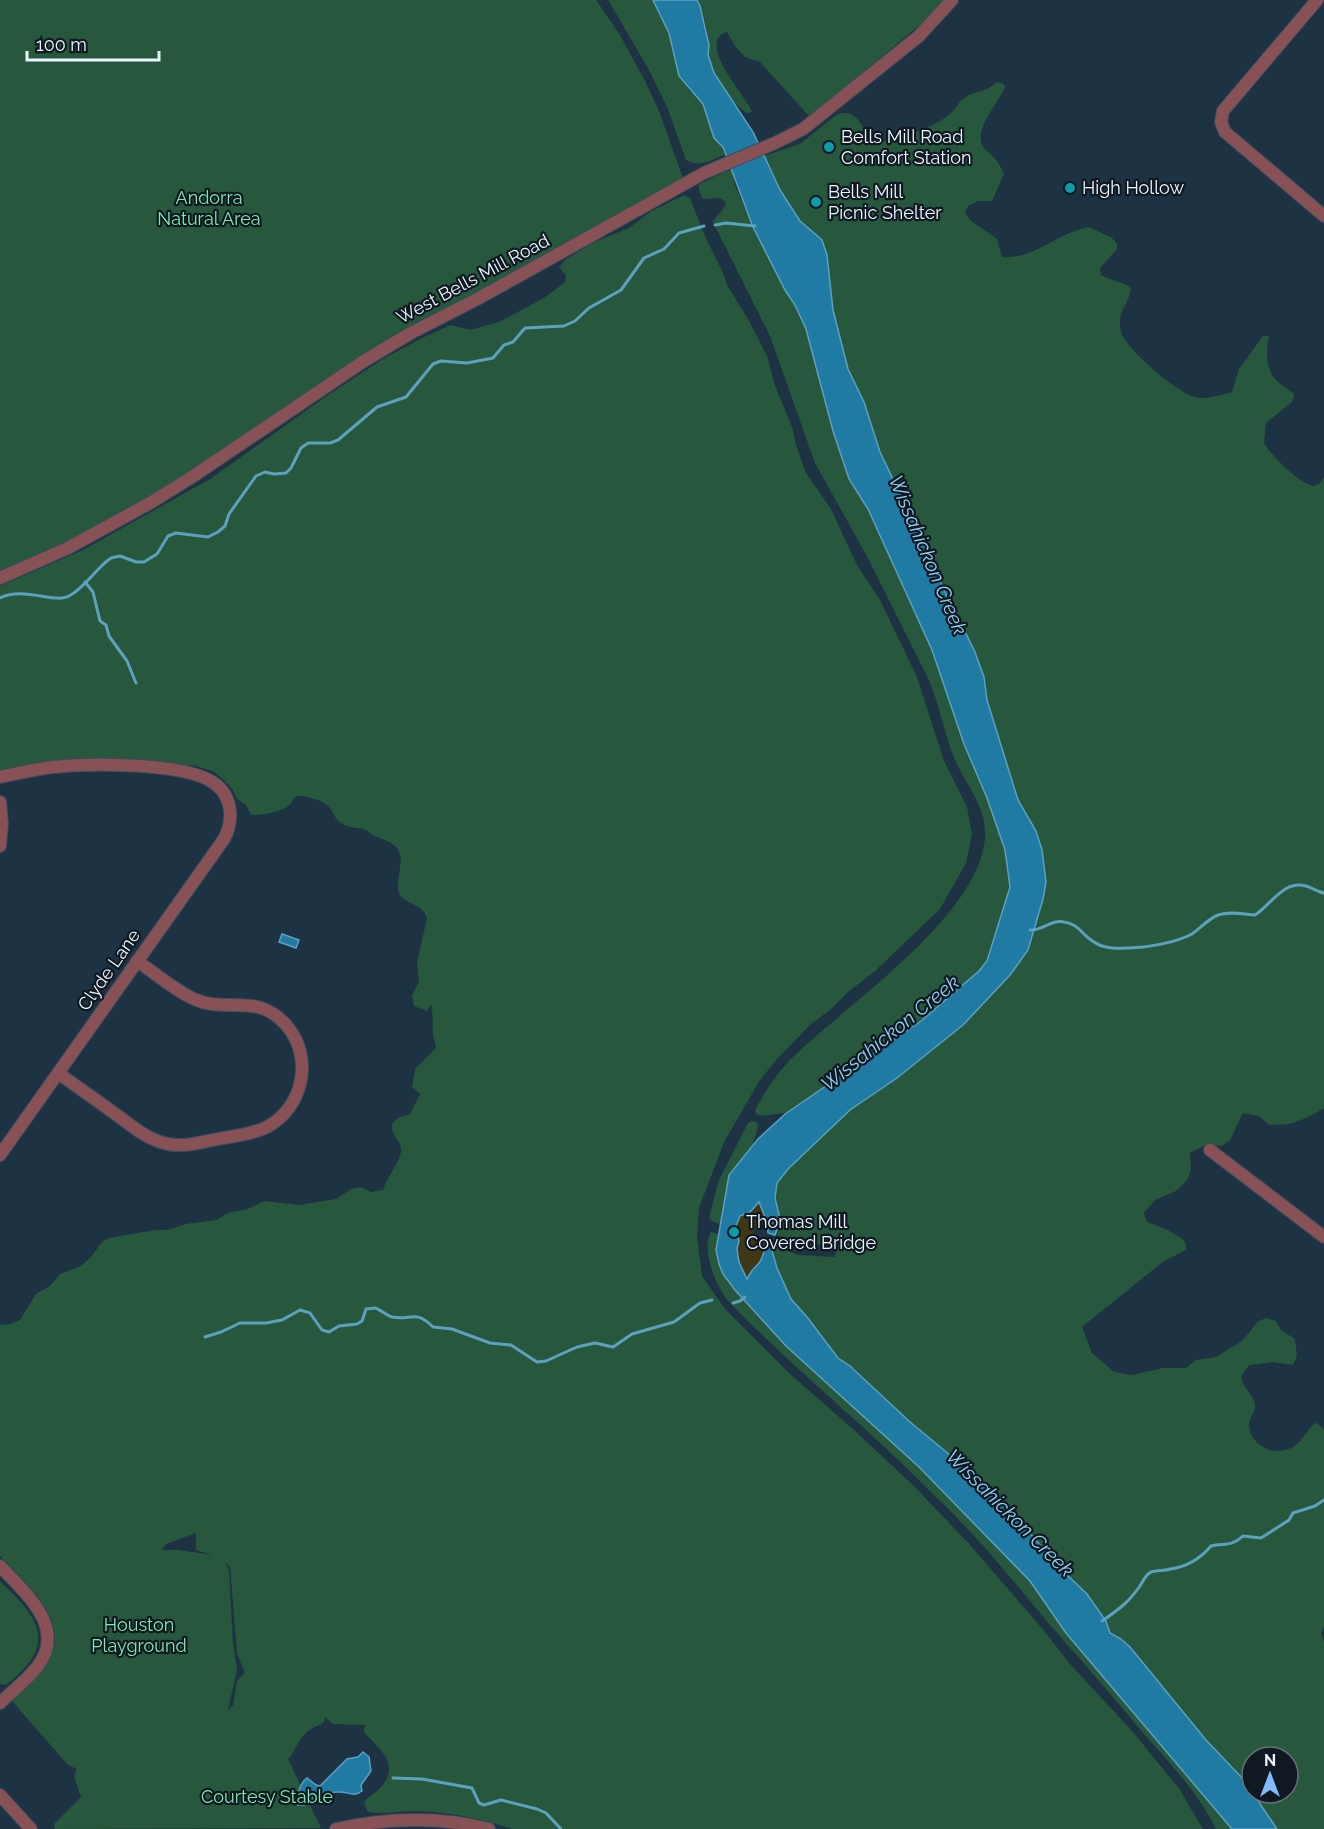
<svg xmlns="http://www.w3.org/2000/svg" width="1324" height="1829" font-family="Raleway,sans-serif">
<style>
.green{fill:#27583d;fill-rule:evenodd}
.sand{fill:#403717}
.water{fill:#207ba4;stroke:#5da0bf;stroke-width:1.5}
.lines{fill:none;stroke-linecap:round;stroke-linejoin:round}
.stream{stroke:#5da0bf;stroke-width:3}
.minor-casing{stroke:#3a4d5d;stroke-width:14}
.minor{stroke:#875156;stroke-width:12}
.culture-dot{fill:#0f9aa8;stroke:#101921;stroke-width:2}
.labels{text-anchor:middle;stroke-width:4.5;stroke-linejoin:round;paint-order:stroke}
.poi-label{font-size:18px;fill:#ebf6ff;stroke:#101921;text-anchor:start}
.park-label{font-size:18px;fill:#7feaac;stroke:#101921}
.street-label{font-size:18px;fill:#ebf6ff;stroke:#101921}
.water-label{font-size:20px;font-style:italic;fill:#91cff2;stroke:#101921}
</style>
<rect width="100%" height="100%" fill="#1d3243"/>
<!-- green -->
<g class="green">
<polygon points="0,0 596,0 620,35 645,81 659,111 683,178 469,299 164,490 78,538 0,573"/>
<path d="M608 0H653L669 33 676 66 690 91 696 95 703 104 714 138 723 147 725 155C711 160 700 168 686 160L668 109 649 70Z"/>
<path d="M697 0H946L929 17 810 117 760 62 745 57 735 46 727 32C694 42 748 98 752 112L747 113C729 100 710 78 708 55 707 51 709 50 709 46 709 34 702 10 697 0Z"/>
<path d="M996 82 1002 83 1005 86C1000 103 971 129 984 148 986 150 988 152 991 154 997 160 1001 167 1004 174L992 201H978L968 206 965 212 970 220 997 239 1002 257C1026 259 1044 245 1065 235 1073 231 1081 229 1089 227L1112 238 1117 244V249L1100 268 1101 275C1111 281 1122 281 1131 288 1129 306 1116 310 1121 331 1124 348 1179 394 1195 397 1207 400 1220 395 1232 392L1239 369 1263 336H1269C1266 349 1265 367 1275 379 1280 384 1288 389 1294 394L1292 402 1266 423 1264 443C1273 457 1297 481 1313 486L1319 484 1324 477V1108C1317 1113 1297 1123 1288 1124 1282 1125 1275 1124 1269 1125L1259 1116 1243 1113 1230 1140 1222 1146 1205 1145 1190 1153 1191 1169 1187 1180 1176 1191 1155 1200 1144 1213 1147 1222 1168 1230 1182 1239 1186 1244V1250L1164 1261 1082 1327 1092 1353 1114 1372 1132 1375 1163 1368H1186L1196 1360 1216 1357 1239 1343 1249 1333 1257 1322 1266 1318 1276 1321 1281 1330 1295 1339 1297 1356 1293 1365 1273 1362 1249 1365 1241 1376C1243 1389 1253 1393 1255 1405 1256 1414 1248 1418 1249 1426 1252 1449 1279 1458 1296 1445 1303 1439 1307 1430 1314 1424L1317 1423 1324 1430V1627L1321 1634 1324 1642V1829H1277L1252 1793H1288V1757H1252V1792L1244 1780 1206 1740 1130 1647 1121 1639 1110 1633 1106 1621 1087 1594 1063 1571 991 1489 910 1422 850 1366 838 1359 807 1317 791 1299 777 1268 772 1251 773 1246 799 1255 834 1257 837 1251 830 1247 775 1235 780 1219 775 1198 777 1183 788 1169 850 1110 897 1078 1028 950 1043 899 1046 882 1042 850 1036 831 1018 800 987 700 984 677 953 605 927 555 922 535 913 521 880 452 864 402 848 369 833 310 827 255 822 241 800 221 780 190 764 156 800 144 836 115C858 105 862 132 876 143 900 137 932 130 951 113 957 108 959 100 967 96 978 90 986 93 996 82Z"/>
<path d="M732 170 735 185 753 227 785 290 795 305 806 329 833 431 849 479 868 509 932 650 964 744 987 798 1005 850 1010 887 987 961 979 971 921 1021 889 1045 832 1081 790 1112 762 1116 756 1114 755 1110C766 1090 779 1070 795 1055 848 1004 989 909 985 830 984 803 962 779 953 755 943 729 939 702 927 676L869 560 815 463 770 336 713 222C717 214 724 211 726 202L720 198 702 199 698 185 724 172Z"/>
<path d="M684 195 690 198 704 234 724 275 727 285 748 319 767 356 774 383 792 427 796 445 806 473 831 509 857 565 880 600 917 677 944 761 967 807 972 834 966 863 940 909 874 972 848 992 830 1010 811 1024 778 1058 760 1080 724 1142 699 1208 697 1237 702 1276 725 1309 789 1373 854 1430 914 1486 971 1546 1045 1632 1070 1664 1133 1732 1180 1790 1203 1829H512C480 1818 448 1812 414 1811 399 1811 381 1816 367 1811L364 1802C368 1797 374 1794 379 1789 403 1765 379 1749 364 1732L365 1725 333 1724 325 1717 324 1722C318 1726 310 1728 306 1733 299 1739 295 1751 288 1759L321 1828 55 1829 54 1824 81 1797 74 1776 77 1769 68 1765 11 1700C22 1689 36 1679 45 1667 76 1623 27 1585 0 1556V1325L11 1324 20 1320 36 1294 50 1286 60 1274 81 1266 91 1257 102 1242 109 1238 155 1230H167L186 1224 216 1220 228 1213 248 1209 264 1201 299 1205 336 1199 351 1189 361 1187 371 1192 383 1190C387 1177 398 1165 401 1152 404 1140 382 1130 397 1119 401 1116 406 1116 410 1114L420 1094 412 1087 415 1069 436 1048 433 1035 432 1004 427 1011 414 1006 412 996 419 981 417 963 427 918C421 902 408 906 400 895 394 887 403 866 400 854 395 841 385 841 375 836 370 834 368 830 363 829 355 827 348 828 341 823 335 819 334 814 330 808 324 800 310 797 300 796 292 796 293 803 287 807 276 813 264 815 251 815L246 805 236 798 233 790 225 781 214 772 196 766 128 759H89L42 762 0 770V586L83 550 210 479 325 397 383 359 422 338 451 325 470 330 499 322 544 298 565 282 566 275 559 267 566 259 592 243 629 228 650 212ZM196 1533V1550L212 1555 179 1550H162L166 1544ZM225 1562 230 1567 237 1653 245 1673 237 1681 233 1705 228 1710 237 1670 233 1644 229 1571Z"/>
<polygon points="752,1121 757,1122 758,1127 752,1147 729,1175 721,1224 715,1223 709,1218 719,1180 748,1123"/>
<path d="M711 1232 719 1234 716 1250 723 1274 754 1312 786 1346 919 1467 1030 1581 1066 1633 1232 1829H1216C1200 1796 1175 1769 1151 1742 1127 1714 1104 1686 1080 1659 1044 1620 1012 1577 976 1538 958 1518 938 1499 919 1480 857 1419 790 1365 730 1303 717 1289 700 1250 711 1232Z"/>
<path d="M0 1581C9 1591 22 1601 29 1613 51 1644 30 1666 6 1685L0 1684Z"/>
</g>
<!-- sand -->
<polygon class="sand" points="759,1202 767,1222 756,1226 752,1239 766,1244 762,1257 747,1280 739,1262 736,1221 744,1213 750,1212"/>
<!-- water -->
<g class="water">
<path d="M653 0H697L700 6 709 45 708 55 714 73 753 132 780 190 800 221 822 240 827 255 833 310 848 369 864 402 880 452 913 521 922 535 927 555 975 652 984 677 987 700 1018 800 1036 831 1042 850 1046 882 1043 899 1028 950 1010 975 963 1025 897 1078 850 1110 788 1169 777 1183 775 1198 780 1219 775 1235 768 1233 767 1222 759 1202 750 1212 740 1216 736 1226 739 1241 737 1249 739 1262 747 1279C751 1270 753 1270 759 1263 763 1258 764 1251 766 1244L773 1246 772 1251 777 1268 791 1299 807 1317 838 1358 850 1366 910 1422 991 1489 1063 1571 1087 1594 1106 1621 1110 1633 1121 1639 1130 1647 1206 1740 1244 1780 1277 1829H1232L1066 1633 1030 1581 919 1467 786 1346 735 1290 723 1274 719 1264 716 1250 729 1175 758 1139 785 1114 921 1021 979 971 987 961 1010 887 1005 850 987 798 964 744 932 650 868 509 849 479 833 431 806 329 795 305 785 290 753 227 723 147 714 138 703 104 679 76 669 33Z"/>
<polygon points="282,934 299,940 296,948 279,942"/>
<path d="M363 1752 369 1757 371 1771 361 1785 362 1791C353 1798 348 1791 338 1792 328 1792 310 1798 305 1805H298C297 1796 299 1784 307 1778L316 1785 320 1786 347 1759 358 1757Z"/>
</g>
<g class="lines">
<!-- stream -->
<g class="stream">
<polyline points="715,225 726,223 755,226"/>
<polyline points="85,582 93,592 100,621 106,625 109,636 127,661 136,683"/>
<path d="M0 598C23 586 55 604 69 596 86 587 96 568 111 558L120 556 136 562H144L157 554 168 536 176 533 208 537 218 532 225 526 229 514 256 476 265 472 274 474 286 473 291 468 301 448 308 443H330L338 440 377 407 406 397 433 364 441 361 467 363 493 358 504 345 513 342 525 328 564 326 575 321 589 308 621 290 644 258 664 249 679 233 704 226"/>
<path d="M1030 930C1043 931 1051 919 1064 922 1079 924 1082 935 1094 942 1106 951 1129 948 1143 947 1158 945 1179 941 1192 934 1201 928 1208 919 1218 915 1230 911 1243 914 1255 915 1271 905 1283 880 1306 886 1313 888 1318 892 1324 893"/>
<polyline points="733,1303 740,1301 745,1297"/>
<path d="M205 1337 221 1332 240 1323H266L282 1320 300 1310 310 1313 322 1330 329 1332 339 1326 357 1324 362 1321 366 1309 375 1308C381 1310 386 1315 392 1317 411 1321 415 1309 433 1327L452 1329 490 1343 511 1345 537 1362 546 1361 577 1347 595 1343 613 1347 632 1334 674 1322 700 1303 712 1300"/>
<path d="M1102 1621C1118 1610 1128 1603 1140 1586 1143 1581 1146 1574 1151 1572 1157 1570 1165 1571 1170 1569 1186 1567 1200 1559 1211 1546 1225 1543 1231 1547 1243 1536L1261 1538 1289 1520 1293 1513 1315 1506 1324 1500"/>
<polyline points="393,1778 422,1779 472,1788 479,1803 484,1805 501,1800 537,1809 546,1813 561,1829"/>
</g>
<defs>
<g id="minor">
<polyline points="1317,0 1223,111 1221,122 1225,132 1324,216"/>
<polyline points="0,578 68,548 150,503 192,477 364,361 411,333 481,297 704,173 775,143 803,129 919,36 952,0"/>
<path d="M0 777C18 773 36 769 54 767 91 763 177 763 209 780 232 792 235 818 224 839L0 1155"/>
<polyline points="0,802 2,823 0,846"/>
<path d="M58 1073C76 1086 95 1099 114 1113 131 1125 147 1140 168 1144 183 1147 199 1143 213 1140 231 1136 251 1135 267 1127 303 1108 314 1058 287 1026 257 991 227 1014 194 999 174 990 155 973 137 961"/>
<polyline points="1210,1150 1324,1237"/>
<path d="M0 1566C25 1593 68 1628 37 1667 27 1680 12 1691 0 1703"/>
<polyline points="0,1795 31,1829"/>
<path d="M336 1829C386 1818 439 1816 489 1829"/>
</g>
</defs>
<!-- minor casing -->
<use href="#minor" class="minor-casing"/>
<!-- minor -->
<use href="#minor" class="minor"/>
</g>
<!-- markers -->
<g class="culture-dot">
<circle cx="829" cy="147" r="6"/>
<circle cx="1070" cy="188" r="6"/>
<circle cx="816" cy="202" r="6"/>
<circle cx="734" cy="1232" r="6"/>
</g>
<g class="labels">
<!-- poi labels -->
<g class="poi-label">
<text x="841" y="143">Bells Mill Road<tspan x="841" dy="21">Comfort Station</tspan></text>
<text x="1082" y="194">High Hollow</text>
<text x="828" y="198">Bells Mill<tspan x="828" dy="21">Picnic Shelter</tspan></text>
<text x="746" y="1228">Thomas Mill<tspan x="746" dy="21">Covered Bridge</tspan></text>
</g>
<!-- park labels -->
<g class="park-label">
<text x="209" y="204">Andorra<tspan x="209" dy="21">Natural Area</tspan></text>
<text x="139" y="1631">Houston<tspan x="139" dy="21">Playground</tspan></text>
<text x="267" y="1803">Courtesy Stable</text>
</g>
<!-- street labels -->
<g class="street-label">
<text transform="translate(473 279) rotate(-28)" y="6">West Bells Mill Road</text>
<text transform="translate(109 970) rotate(-55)" y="6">Clyde Lane</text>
</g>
<!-- water labels -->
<g class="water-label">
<text transform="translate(928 555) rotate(67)" y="7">Wissahickon Creek</text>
<text transform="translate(890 1033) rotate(-39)" y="7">Wissahickon Creek</text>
<text transform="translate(1010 1513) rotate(45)" y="7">Wissahickon Creek</text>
</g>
</g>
<!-- north arrow -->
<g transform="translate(1270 1775)"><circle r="28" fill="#101921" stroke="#68717a" stroke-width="1.5"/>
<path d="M0-4.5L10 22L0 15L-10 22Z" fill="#82bcfa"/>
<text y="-9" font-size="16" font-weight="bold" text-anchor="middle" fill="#ebf6ff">N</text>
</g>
<!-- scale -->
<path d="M27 51v9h132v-9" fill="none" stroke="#ebf6ff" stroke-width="3"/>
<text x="36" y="51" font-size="18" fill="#ebf6ff" stroke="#101921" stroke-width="4.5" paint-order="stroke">100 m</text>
</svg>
